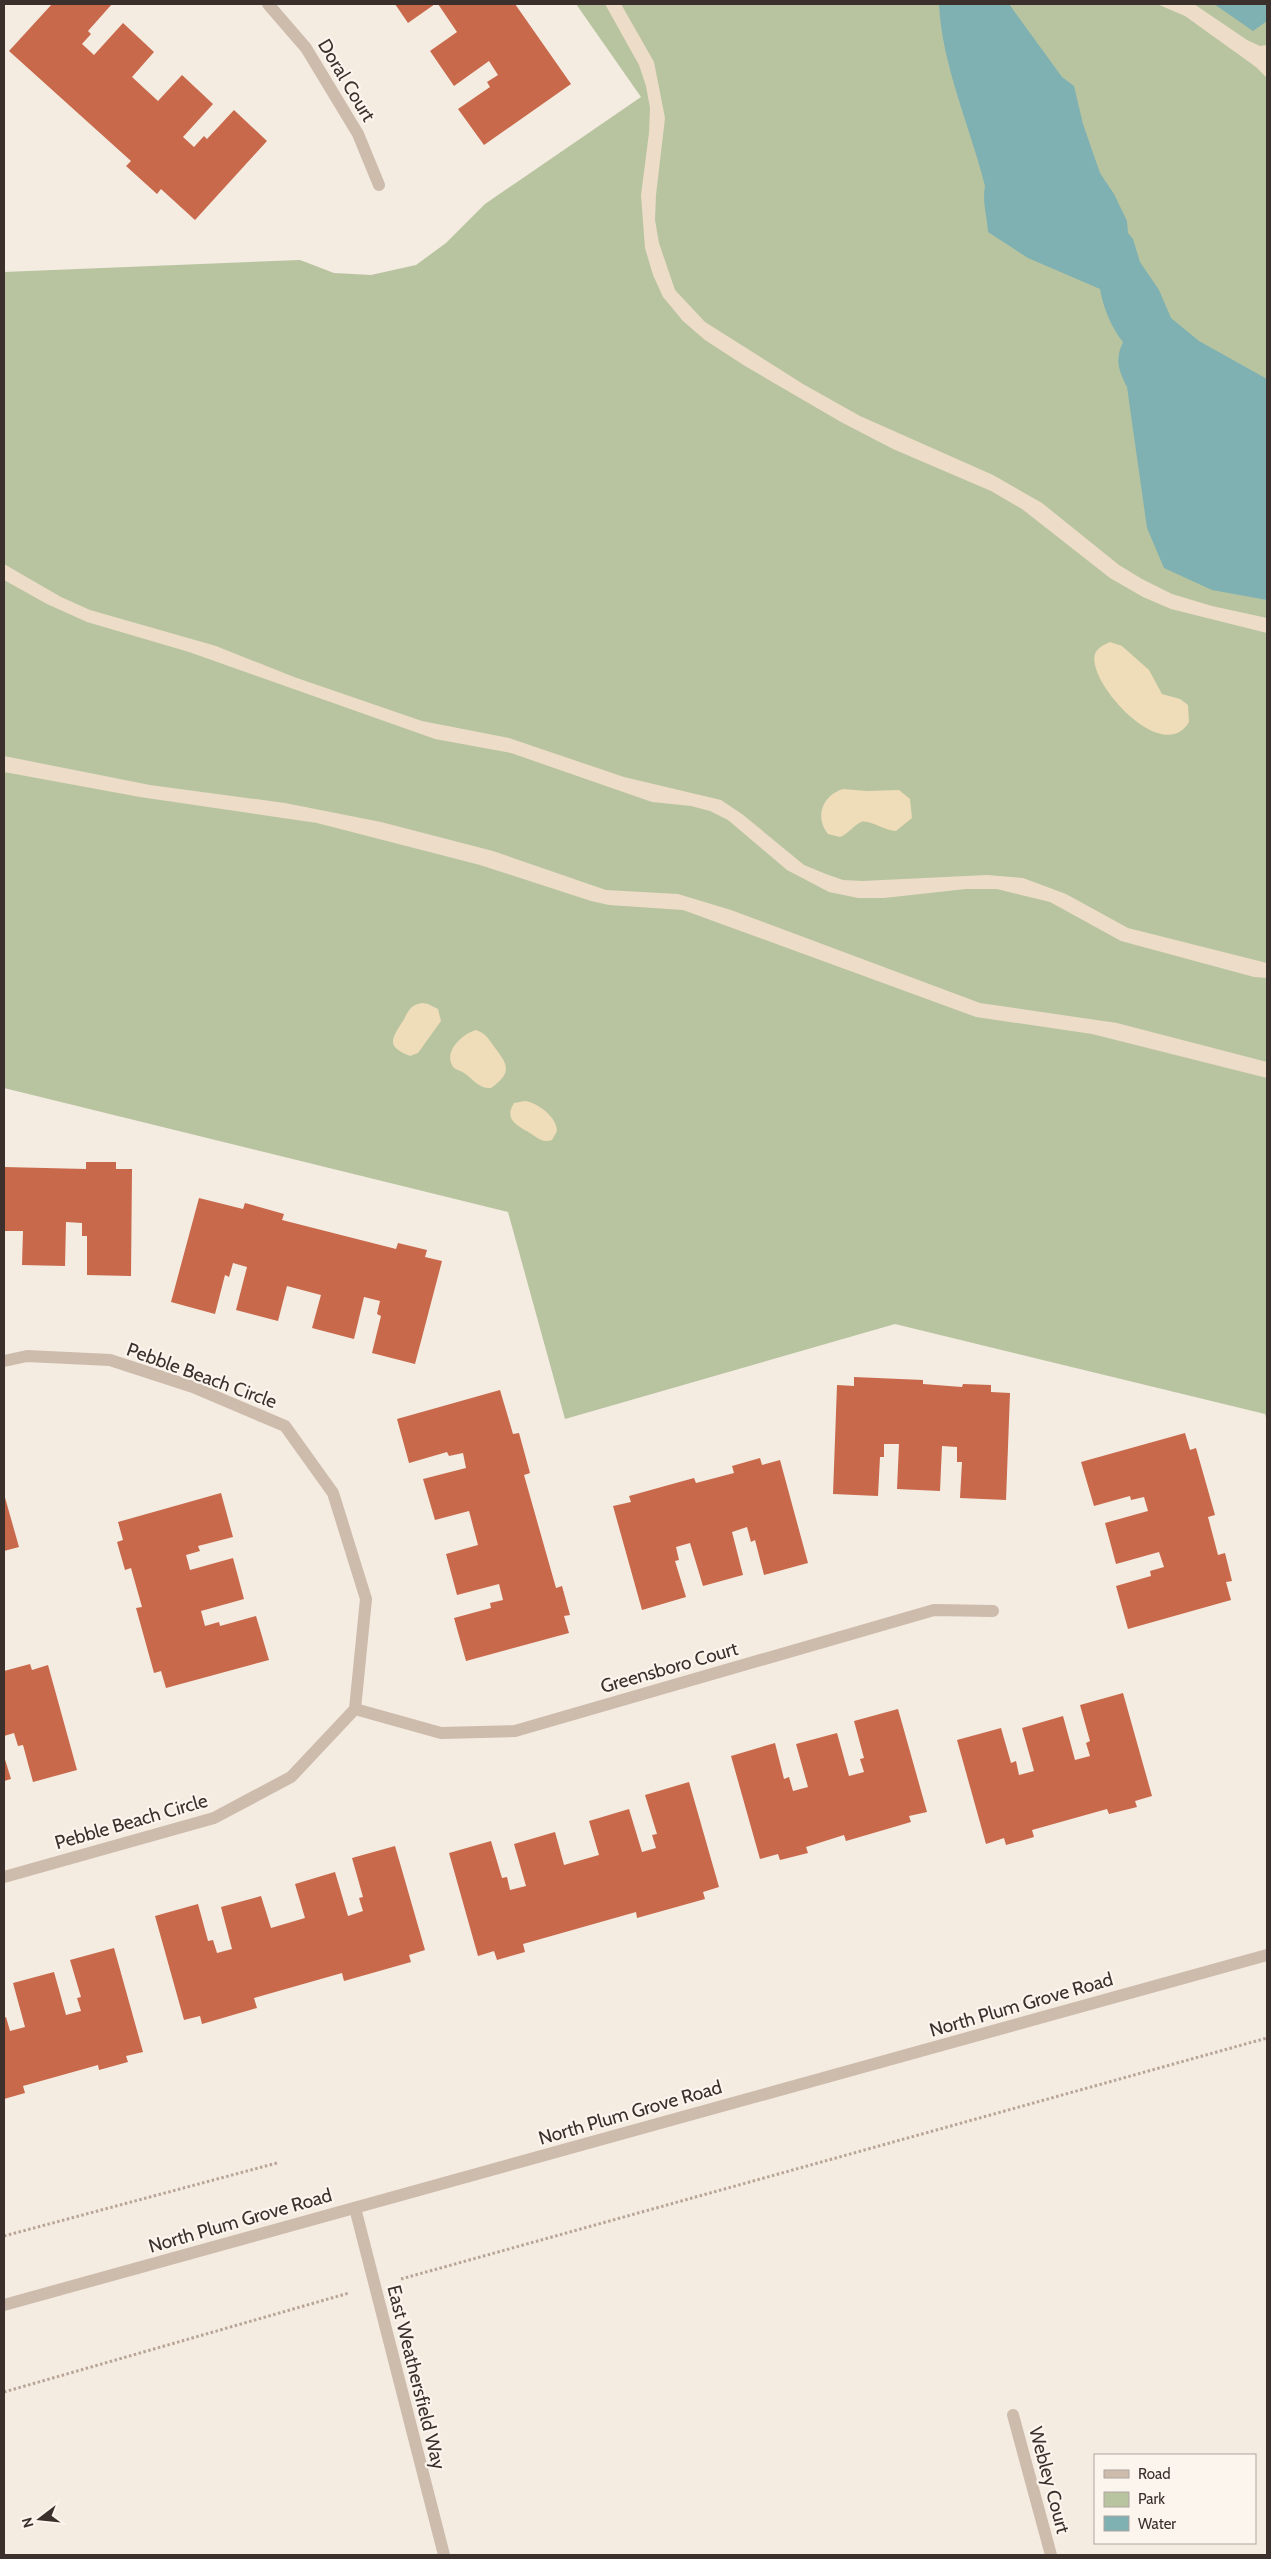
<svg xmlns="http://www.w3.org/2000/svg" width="1271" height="2559" font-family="Cabin,sans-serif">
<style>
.green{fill:#b8c4a0}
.sand{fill:#efdcb8}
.plaza{fill:#ecdcc8}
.water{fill:#7fb0b2}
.building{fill:#c8694b}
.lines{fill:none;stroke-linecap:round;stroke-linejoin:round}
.path{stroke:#b9a596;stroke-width:3;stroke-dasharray:2.5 2.5;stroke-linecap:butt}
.minor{stroke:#cdbbac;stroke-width:12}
.tertiary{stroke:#cdbbac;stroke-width:12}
.labels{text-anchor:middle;stroke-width:4.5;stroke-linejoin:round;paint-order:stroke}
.street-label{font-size:19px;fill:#3b302b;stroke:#fbf5ee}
</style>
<rect width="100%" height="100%" fill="#f4ebe1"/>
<!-- green -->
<polygon class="green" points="576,4 1267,4 1267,1421 1265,1414 895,1324 565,1419 508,1212 4,1088 4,272 300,260 334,273 371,275 416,265 446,243 485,204 641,97"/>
<!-- sand -->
<g class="sand">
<path d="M1110 642 1122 646 1149 670 1162 694 1180 699 1188 705 1189 722C1163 767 1086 681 1095 654 1097 648 1105 644 1110 642Z"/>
<path d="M843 789 867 791 899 790 910 799 912 818 896 831C885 831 869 819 861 822 853 826 848 834 840 837L828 834C814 816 823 795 843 789Z"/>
<path d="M422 1003 428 1004 438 1009 441 1021 418 1053 410 1056C388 1047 390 1041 401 1024 408 1014 408 1005 422 1003Z"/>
<path d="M476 1030C485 1033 488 1038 493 1045 507 1064 514 1071 491 1088 479 1089 473 1079 464 1073 460 1070 454 1070 452 1065 444 1050 464 1033 476 1030Z"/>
<path d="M525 1101C538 1103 557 1117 557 1131L552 1140C542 1143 538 1138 530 1133 519 1126 503 1120 514 1103Z"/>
</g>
<!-- plaza -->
<g class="plaza">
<polygon points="605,4 621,4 654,62 665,118 656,195 655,220 659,243 675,290 705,322 803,384 860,416 993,475 1042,503 1119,565 1142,579 1172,594 1212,606 1267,618 1267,633 1171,609 1143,597 1110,578 1022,509 991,491 893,449 841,422 745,366 705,340 683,321 663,297 653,275 645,248 641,195 649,133 650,108 646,86 639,65"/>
<polygon points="1157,4 1194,4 1247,40 1260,46 1267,45 1267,78 1256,67 1185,16"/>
<polygon points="4,564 61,597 90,610 216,646 294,677 422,721 509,738 624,777 721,800 742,814 804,865 826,874 843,880 862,881 987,875 1023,878 1066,894 1128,928 1267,963 1267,978 1254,977 1121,941 1050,902 997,889 966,889 884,898 858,898 829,892 787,870 728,820 710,811 691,806 652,802 511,753 435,739 189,652 87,622 47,604 4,580"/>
<polygon points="4,756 150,785 285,803 381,822 493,851 606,890 678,894 731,910 980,1003 1117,1023 1267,1062 1267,1078 1092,1034 976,1017 683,910 609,905 591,901 480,865 317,823 140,797 4,772"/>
</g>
<!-- water -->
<g class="water">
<path d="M939 4H1009L1062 77 1074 86 1083 124 1100 173 1114 194 1127 221 1128 233 1133 239 1140 262 1159 290 1171 318 1199 341 1267 379V600L1212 590 1164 568 1147 528 1127 387C1118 370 1115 359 1123 342 1111 327 1103 307 1100 289L1028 258 988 232C987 215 982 202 985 186 970 126 942 66 939 4Z"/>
<polygon points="1214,4 1266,4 1267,21 1253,31"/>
</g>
<!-- building -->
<g class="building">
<polygon points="52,4 112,4 88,31 91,34 82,44 94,55 123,23 154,52 132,77 158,101 182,75 213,104 183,137 194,147 204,136 207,139 234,110 267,141 195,220 161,189 157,194 126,166 131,161 9,51"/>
<polygon points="395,4 435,4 408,23"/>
<polygon points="438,4 515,4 571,84 484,145 458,109 490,87 487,82 498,75 489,61 454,86 430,51 457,32"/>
<polygon points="86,1162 116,1162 116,1169 132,1169 131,1276 87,1275 87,1236 82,1236 82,1223 66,1222 65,1266 22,1265 23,1231 4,1231 4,1167 86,1169"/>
<polygon points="199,1198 243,1209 245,1203 284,1214 282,1220 396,1249 398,1243 427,1250 425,1257 442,1261 415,1364 372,1353 381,1316 377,1314 380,1301 364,1297 354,1339 312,1328 321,1295 287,1286 278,1321 236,1310 247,1267 233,1263 229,1277 225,1275 215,1314 171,1302"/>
<polygon points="854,1377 923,1380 923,1384 962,1387 963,1384 991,1385 991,1392 1010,1393 1006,1500 960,1498 962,1462 957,1462 957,1447 942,1446 940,1491 897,1489 899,1444 884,1444 884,1457 880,1457 878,1496 833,1494 837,1385 854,1386"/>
<polygon points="500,1390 513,1434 519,1433 530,1473 524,1475 556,1588 562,1586 570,1615 564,1616 569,1633 466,1661 454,1618 491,1608 490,1603 503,1600 499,1584 457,1595 446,1554 478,1545 469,1511 435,1520 423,1479 466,1468 463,1453 449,1456 447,1452 409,1463 397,1419"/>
<polygon points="1185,1433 1190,1450 1196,1448 1215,1515 1208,1517 1218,1555 1225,1553 1232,1581 1226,1582 1231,1600 1128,1629 1116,1586 1151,1576 1150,1571 1164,1567 1159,1552 1116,1564 1105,1523 1148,1511 1144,1497 1131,1500 1130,1496 1094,1506 1081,1462"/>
<polygon points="760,1458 762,1465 780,1460 808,1563 764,1575 755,1540 751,1542 747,1527 732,1532 743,1575 703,1586 690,1543 676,1547 679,1560 675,1561 686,1597 642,1610 613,1506 631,1502 629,1496 694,1478 696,1483 734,1473 732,1466"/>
<polygon points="221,1493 233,1537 198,1546 200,1551 186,1555 190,1570 233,1558 244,1599 201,1611 205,1626 219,1622 220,1626 256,1616 269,1660 166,1688 161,1671 154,1673 136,1608 142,1607 131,1568 125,1570 117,1542 123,1540 118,1522"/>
<polygon points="4,1494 19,1547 4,1551"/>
<polygon points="30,1664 32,1670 48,1665 77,1770 33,1782 23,1745 18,1746 14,1733 4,1736 4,1671"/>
<polygon points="1123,1693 1152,1796 1135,1801 1137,1807 1109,1814 1107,1809 1032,1830 1034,1837 1006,1845 1004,1838 986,1844 957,1740 1001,1728 1011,1763 1016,1761 1019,1775 1034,1771 1022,1728 1063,1716 1075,1760 1090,1756 1086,1743 1090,1741 1080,1705"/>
<polygon points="898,1709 927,1812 909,1816 911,1822 846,1841 844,1835 806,1847 808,1853 780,1860 778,1854 760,1859 731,1756 775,1743 784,1779 789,1777 793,1791 808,1787 796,1744 837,1733 849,1776 864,1772 860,1759 864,1758 854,1721"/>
<polygon points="4,1756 11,1779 4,1781"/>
<polygon points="689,1782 719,1887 703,1892 705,1899 637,1918 636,1912 523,1944 525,1952 497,1960 494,1951 478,1956 449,1853 491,1841 502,1878 507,1877 510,1890 526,1886 514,1844 555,1832 564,1865 599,1855 589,1821 629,1809 642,1852 656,1848 652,1835 657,1834 645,1795"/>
<polygon points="395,1846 425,1950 409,1955 411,1962 344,1981 342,1973 254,1998 257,2008 202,2024 200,2016 184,2020 155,1916 198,1904 208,1941 213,1940 217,1953 232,1949 221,1907 261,1896 271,1928 305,1918 295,1884 335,1872 348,1916 363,1911 359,1898 363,1897 352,1858"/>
<polygon points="114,1948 143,2052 126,2056 128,2062 99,2070 98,2065 23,2086 25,2093 4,2099 4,2018 6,2017 10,2031 25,2027 13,1983 54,1972 66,2015 81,2011 77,1998 81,1997 70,1960"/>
</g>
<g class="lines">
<!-- path -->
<g class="path">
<polyline points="4,2236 277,2163"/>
<polyline points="401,2279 1267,2038"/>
<polyline points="4,2392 349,2293"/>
</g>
<!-- minor -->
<g class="minor">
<polyline points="268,4 306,48 358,134 379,185"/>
<polyline points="4,1361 27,1356 110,1360 193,1387 285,1426 333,1493 366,1599 355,1709 291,1777 214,1818 4,1877"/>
<polyline points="355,1709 441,1733 515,1731 934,1610 993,1611"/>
<polyline points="1013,2415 1051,2555"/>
</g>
<!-- tertiary -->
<g class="tertiary">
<polyline points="355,2208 444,2555"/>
<polyline points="4,2305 1267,1955"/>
</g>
</g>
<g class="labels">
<!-- street labels -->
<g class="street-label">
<text transform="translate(347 80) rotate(59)" y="7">Doral Court</text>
<text transform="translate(202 1375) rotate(20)" y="7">Pebble Beach Circle</text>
<text transform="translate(669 1667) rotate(-16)" y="7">Greensboro Court</text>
<text transform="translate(131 1821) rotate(-16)" y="7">Pebble Beach Circle</text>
<text transform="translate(1021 2004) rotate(-16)" y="7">North Plum Grove Road</text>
<text transform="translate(630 2112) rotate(-16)" y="7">North Plum Grove Road</text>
<text transform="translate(240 2220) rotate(-16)" y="7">North Plum Grove Road</text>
<text transform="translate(417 2377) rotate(76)" y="7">East Weathersfield Way</text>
<text transform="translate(1050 2480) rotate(75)" y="7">Webley Court</text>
</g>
</g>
<!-- border -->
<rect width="1271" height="2559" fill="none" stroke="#3b302b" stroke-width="10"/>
<!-- legend -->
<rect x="1094" y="2454" width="162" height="90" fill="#fbf5ee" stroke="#aea6a0"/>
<rect x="1104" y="2470" width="25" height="8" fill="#cdbbac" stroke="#aea6a0"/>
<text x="1138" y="2479" font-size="15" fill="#3b302b">Road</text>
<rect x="1104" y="2492" width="25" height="15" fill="#b8c4a0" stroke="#aea6a0"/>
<text x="1138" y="2504" font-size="15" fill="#3b302b">Park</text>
<rect x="1104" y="2516" width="25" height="15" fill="#7fb0b2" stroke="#aea6a0"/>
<text x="1138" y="2529" font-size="15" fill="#3b302b">Water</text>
<!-- north arrow -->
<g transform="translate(40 2519) rotate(254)" stroke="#fbf5ee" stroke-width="4" paint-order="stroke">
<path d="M0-4L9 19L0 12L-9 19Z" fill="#3b302b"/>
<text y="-8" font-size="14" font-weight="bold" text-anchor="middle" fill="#3b302b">N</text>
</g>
</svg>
